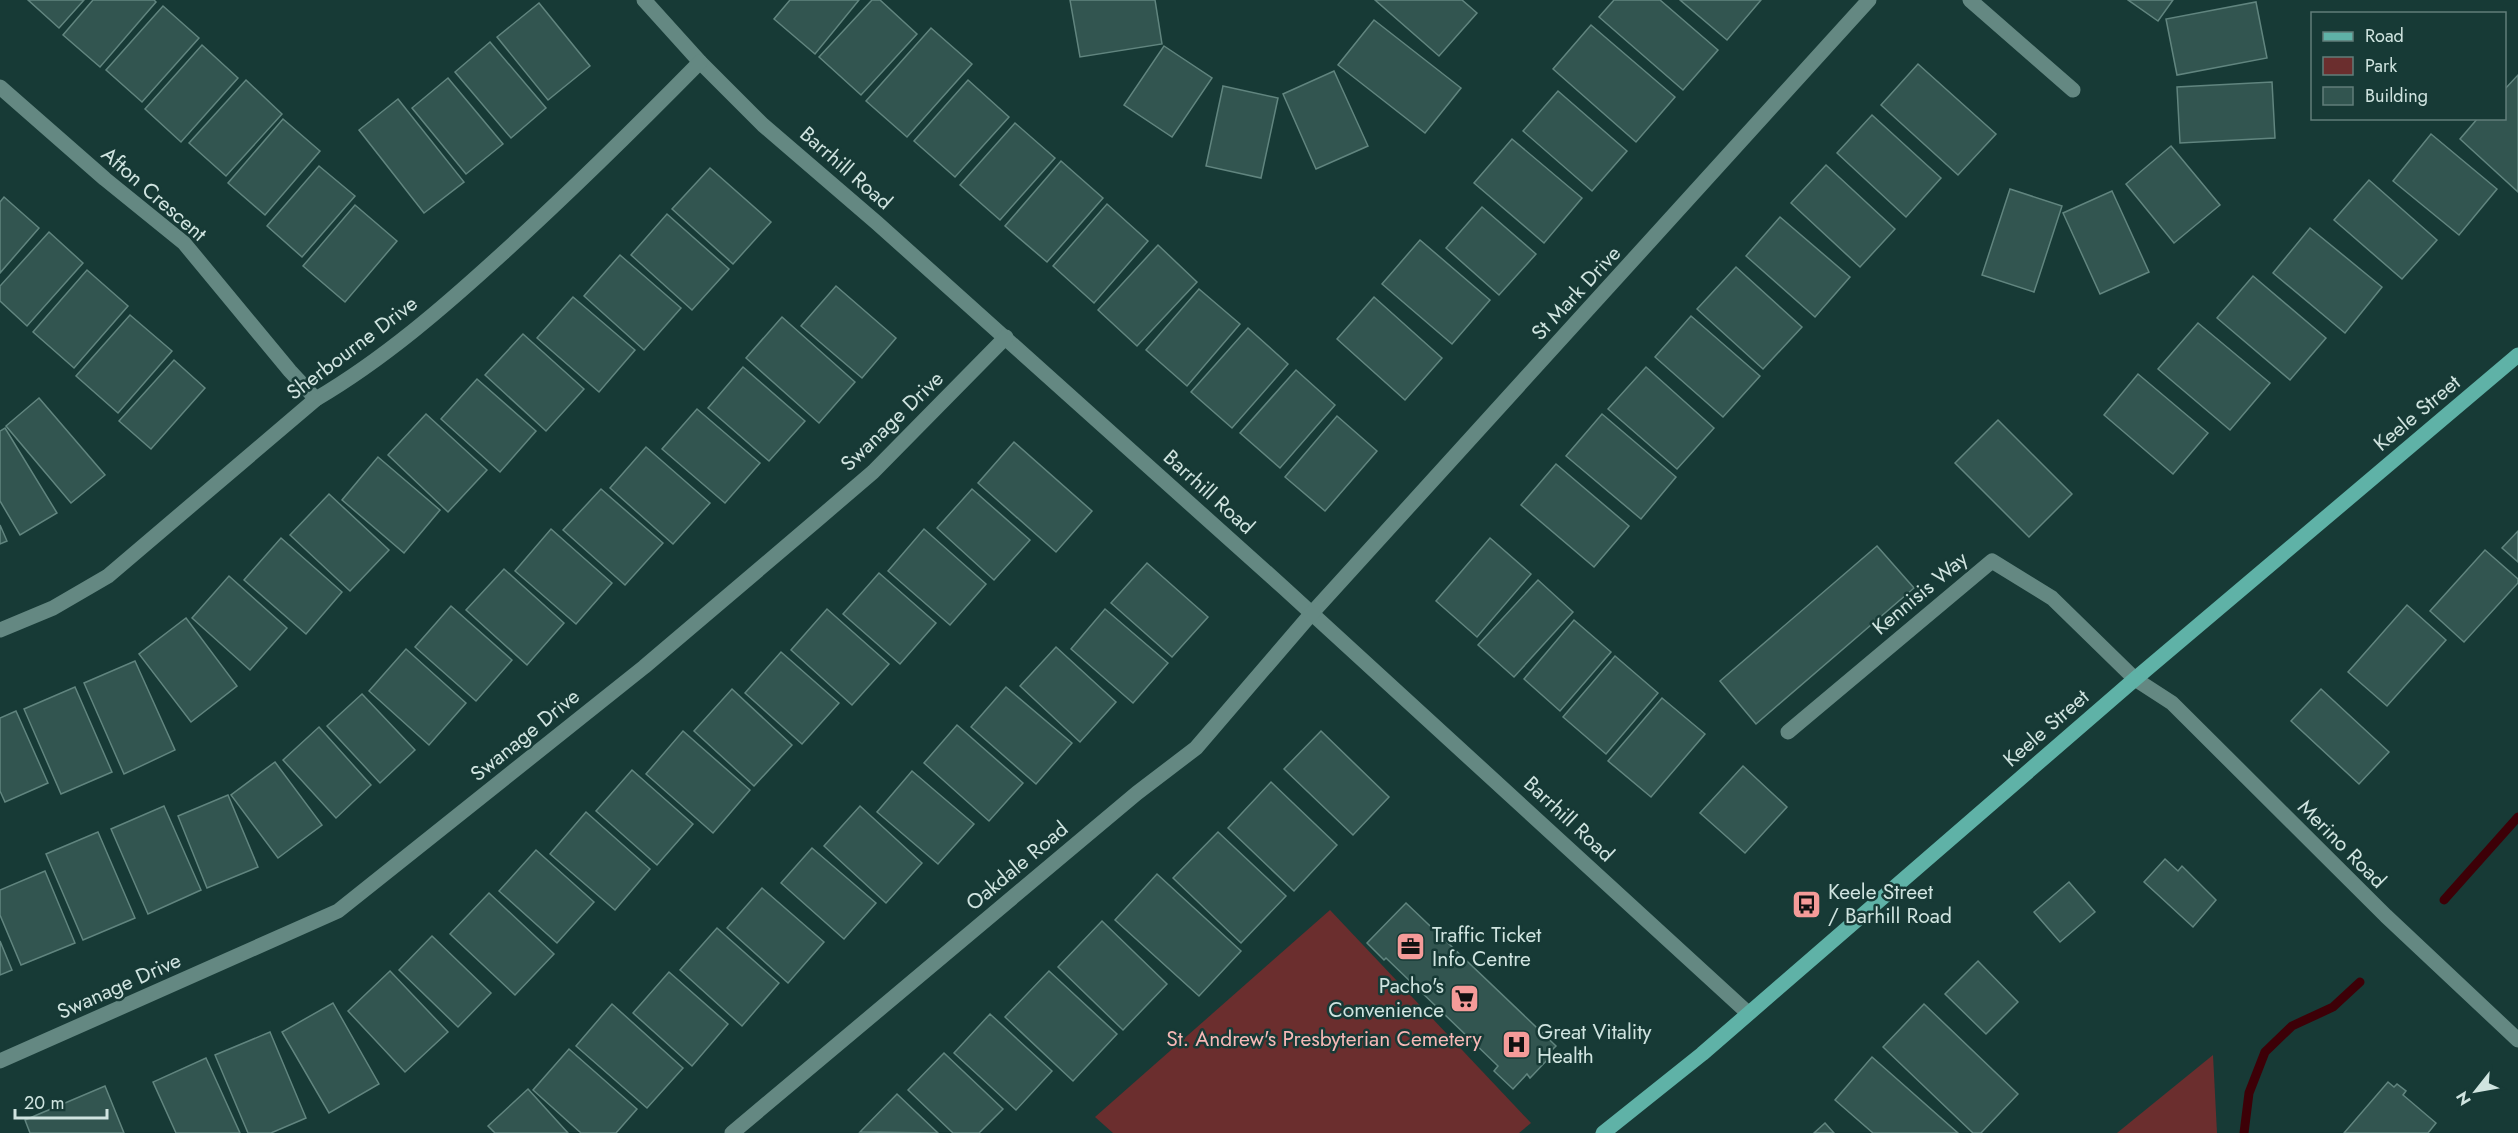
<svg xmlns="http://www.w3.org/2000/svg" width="2518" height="1133" font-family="Jost,sans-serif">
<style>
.green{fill:#6b2e2e}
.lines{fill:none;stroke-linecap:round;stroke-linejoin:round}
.stream{stroke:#3d0007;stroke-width:9}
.building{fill:#325550;stroke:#61857f;stroke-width:1.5}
.minor{stroke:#648882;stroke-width:15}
.major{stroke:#5fb2a7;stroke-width:15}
.labels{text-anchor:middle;stroke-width:5;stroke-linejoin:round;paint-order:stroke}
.street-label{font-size:21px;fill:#d0e4e0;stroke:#173a36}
.poi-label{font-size:21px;fill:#d0e4e0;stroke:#173a36;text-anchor:start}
.park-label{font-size:21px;fill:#f7b8b6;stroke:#173a36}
</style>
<rect width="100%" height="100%" fill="#173a36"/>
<!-- green -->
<g class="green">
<polygon points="1330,910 1531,1123 1519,1133 1113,1133 1095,1117"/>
<polygon points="2213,1055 2217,1133 2117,1133"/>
</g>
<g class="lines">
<!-- stream -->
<g class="stream">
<polyline points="2444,900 2518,817"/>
<polyline points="2244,1133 2249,1093 2265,1052 2292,1026 2333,1007 2360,982"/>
</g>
</g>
<!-- building -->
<g class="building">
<polygon points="28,0 84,0 59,28"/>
<polygon points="93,0 154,0 156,2 100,67 63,35"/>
<polygon points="790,0 859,0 815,54 774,19"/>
<polygon points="872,0 880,0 917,34 861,95 819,57"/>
<polygon points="1070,0 1155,0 1162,44 1080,57"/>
<polygon points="1375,0 1462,0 1477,13 1439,56"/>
<polygon points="1614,0 1660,0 1718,50 1683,90 1599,17"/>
<polygon points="1680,0 1761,0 1727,40"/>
<polygon points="2128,0 2173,0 2158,21"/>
<polygon points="2256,2 2267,58 2177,75 2166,19"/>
<polygon points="539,3 590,66 548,100 497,37"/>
<polygon points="163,6 199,38 142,102 106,70"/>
<polygon points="1374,20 1461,88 1425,133 1338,65"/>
<polygon points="1591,25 1675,97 1636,142 1553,69"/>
<polygon points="931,28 972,64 907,137 866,101"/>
<polygon points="490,42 546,108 511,138 455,72"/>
<polygon points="202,45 238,78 181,142 145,109"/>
<polygon points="1164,46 1212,78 1172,137 1124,105"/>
<polygon points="1918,64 1996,134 1958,175 1881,105"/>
<polygon points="1334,71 1368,146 1316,169 1283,94"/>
<polygon points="2518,75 2518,192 2460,139 2478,118 2504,118 2504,90"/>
<polygon points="448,78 503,144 466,174 412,108"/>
<polygon points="246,80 282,114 226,176 189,143"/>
<polygon points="968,80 1009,117 955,177 914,141"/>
<polygon points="2272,82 2275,138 2180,143 2177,87"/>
<polygon points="1223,86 1278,98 1261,178 1206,166"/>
<polygon points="1558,91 1627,151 1592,191 1523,131"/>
<polygon points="398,99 464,182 424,213 359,130"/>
<polygon points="1872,115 1941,178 1906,217 1837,153"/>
<polygon points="283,119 320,151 265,215 228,183"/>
<polygon points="1015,123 1055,158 1000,220 960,185"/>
<polygon points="2431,134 2497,189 2459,235 2393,181"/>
<polygon points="1512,139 1582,198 1544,243 1474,183"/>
<polygon points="2171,146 2220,205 2174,243 2126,184"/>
<polygon points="1061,161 1103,198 1047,262 1005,226"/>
<polygon points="1826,165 1895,229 1860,267 1791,203"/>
<polygon points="319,166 355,196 302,257 267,226"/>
<polygon points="710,168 771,222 733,264 672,209"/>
<polygon points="2369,180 2437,240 2402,279 2334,220"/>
<polygon points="2010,189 2062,206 2034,292 1982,275"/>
<polygon points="2112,191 2149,272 2100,294 2063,213"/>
<polygon points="4,197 39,228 0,273 0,202"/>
<polygon points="1107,204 1148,241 1094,303 1053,266"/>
<polygon points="355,205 397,241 345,302 303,266"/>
<polygon points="1482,207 1536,254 1499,295 1446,248"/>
<polygon points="667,214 729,269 692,310 631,255"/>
<polygon points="1780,217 1850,277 1815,317 1746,256"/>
<polygon points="2310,228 2382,287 2345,333 2273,273"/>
<polygon points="49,232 83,263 27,326 0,301 0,286"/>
<polygon points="1420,240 1490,300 1452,344 1382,284"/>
<polygon points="1158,245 1197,282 1137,346 1098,310"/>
<polygon points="620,255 681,308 644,350 584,296"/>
<polygon points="1736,267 1802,327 1763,369 1697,309"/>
<polygon points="87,270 128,306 74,368 33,332"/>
<polygon points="2253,276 2326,338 2290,380 2217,318"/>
<polygon points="836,286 896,338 862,378 801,326"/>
<polygon points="1199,289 1240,324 1187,386 1146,350"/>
<polygon points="573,297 635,350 599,392 537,338"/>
<polygon points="1374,297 1442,358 1405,400 1337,339"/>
<polygon points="130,315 172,351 118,413 76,376"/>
<polygon points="1691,316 1760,376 1723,417 1655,357"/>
<polygon points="782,317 855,382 819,423 746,358"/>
<polygon points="2198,323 2270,383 2230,430 2158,369"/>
<polygon points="1248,328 1288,364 1232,428 1191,392"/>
<polygon points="523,334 584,389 546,431 485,375"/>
<polygon points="174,360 205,388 151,449 119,421"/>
<polygon points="743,367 805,421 769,461 708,408"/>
<polygon points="1646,367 1714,428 1677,469 1608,409"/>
<polygon points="1296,370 1335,405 1280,468 1240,433"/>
<polygon points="2138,374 2208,433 2173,474 2104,415"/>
<polygon points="477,379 536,431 500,472 441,419"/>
<polygon points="39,398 105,475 71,503 6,426"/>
<polygon points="697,409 760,463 725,503 662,449"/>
<polygon points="426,414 487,470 448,512 388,455"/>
<polygon points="1602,414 1676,477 1641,519 1566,456"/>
<polygon points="1337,416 1377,451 1325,511 1285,477"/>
<polygon points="1998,420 2072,494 2029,537 1955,463"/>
<polygon points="5,428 57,513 20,535 0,501 0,431"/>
<polygon points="1014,442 1092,511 1056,552 978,483"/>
<polygon points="646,447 710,503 673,544 610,488"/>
<polygon points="378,457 440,510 404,553 342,500"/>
<polygon points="1556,464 1629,526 1594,567 1521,505"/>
<polygon points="601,489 663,543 625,585 563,530"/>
<polygon points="972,489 1030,540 994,580 937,528"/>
<polygon points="329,494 389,550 350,591 290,535"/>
<polygon points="0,525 7,541 0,544"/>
<polygon points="551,529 612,583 576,624 515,571"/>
<polygon points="924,529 986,584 950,625 888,571"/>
<polygon points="2518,531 2518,562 2502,548"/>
<polygon points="281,538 342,592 306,634 244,580"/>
<polygon points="1490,538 1531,574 1477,637 1436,601"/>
<polygon points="1877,546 1914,588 1756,724 1720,681"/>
<polygon points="2485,550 2518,579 2518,583 2464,642 2430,611"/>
<polygon points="1147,563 1208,617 1172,657 1111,603"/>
<polygon points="504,569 564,623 527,665 466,610"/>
<polygon points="879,573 936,623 900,664 843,614"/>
<polygon points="229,576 287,628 250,670 192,618"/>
<polygon points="1538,580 1573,612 1514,677 1478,645"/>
<polygon points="2407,605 2446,640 2387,706 2348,672"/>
<polygon points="451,606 512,660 476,701 415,647"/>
<polygon points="827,609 889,664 852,705 791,650"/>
<polygon points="1105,609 1168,663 1133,703 1071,649"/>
<polygon points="186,618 237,686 191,722 139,654"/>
<polygon points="1574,620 1611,652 1560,711 1524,679"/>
<polygon points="1056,647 1116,702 1080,742 1020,686"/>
<polygon points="406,649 466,703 429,745 369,691"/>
<polygon points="781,652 839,703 802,744 745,693"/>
<polygon points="1615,656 1658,693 1606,754 1563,717"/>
<polygon points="135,661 175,750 124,774 84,683"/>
<polygon points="75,687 112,772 61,794 24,709"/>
<polygon points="1006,687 1072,743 1036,784 971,727"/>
<polygon points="732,689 792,745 754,786 694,731"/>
<polygon points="2321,689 2389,752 2359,784 2291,721"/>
<polygon points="362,694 415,750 380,783 327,726"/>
<polygon points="1662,698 1705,734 1651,797 1608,761"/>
<polygon points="16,711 48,783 5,802 0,791 0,718"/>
<polygon points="957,725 1023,783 989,821 924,763"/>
<polygon points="319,727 371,785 336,818 283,760"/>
<polygon points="683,731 750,790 713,833 646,774"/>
<polygon points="1321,731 1389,797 1353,835 1284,769"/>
<polygon points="275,762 322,825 278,858 231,795"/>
<polygon points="1743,766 1787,807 1745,853 1700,813"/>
<polygon points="632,770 693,824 657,865 596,811"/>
<polygon points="912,771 974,824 938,864 877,812"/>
<polygon points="1271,782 1337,845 1294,891 1228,828"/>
<polygon points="228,795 258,867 207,888 178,816"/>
<polygon points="164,806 201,890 148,914 111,829"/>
<polygon points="860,806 922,863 886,903 824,846"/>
<polygon points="586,812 650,869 615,910 550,854"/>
<polygon points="98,832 135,918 83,940 46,854"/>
<polygon points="1218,832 1286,896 1241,943 1173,878"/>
<polygon points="812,848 876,903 844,939 781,883"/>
<polygon points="536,850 594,902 557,943 499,891"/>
<polygon points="2165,859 2178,871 2182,866 2216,900 2193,927 2144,882"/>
<polygon points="45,871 75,943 21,965 0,915 0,890"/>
<polygon points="1157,874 1241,951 1199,996 1115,920"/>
<polygon points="2069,882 2095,912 2060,942 2034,912"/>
<polygon points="762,888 824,942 788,983 727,928"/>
<polygon points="489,893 554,954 515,995 450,934"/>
<polygon points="1406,903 1556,1046 1548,1054 1551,1056 1530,1078 1527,1074 1513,1089 1494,1071 1498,1066 1386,958 1384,960 1367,943"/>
<polygon points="1102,921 1167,984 1123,1030 1058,967"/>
<polygon points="717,928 779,983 742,1026 680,970"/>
<polygon points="432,936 491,993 458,1027 399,970"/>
<polygon points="0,941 12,970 0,975"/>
<polygon points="1978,961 2018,1002 1986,1034 1945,994"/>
<polygon points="390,971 448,1032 405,1072 348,1011"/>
<polygon points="1049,971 1117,1034 1073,1081 1005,1017"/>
<polygon points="669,972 728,1024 692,1066 633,1013"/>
<polygon points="333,1003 379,1084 329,1113 282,1032"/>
<polygon points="612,1004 683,1068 647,1108 576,1046"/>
<polygon points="1924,1004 2018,1094 1981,1133 1973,1133 1883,1047"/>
<polygon points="990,1014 1052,1071 1016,1110 954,1053"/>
<polygon points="270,1032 306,1118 271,1133 248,1133 215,1055"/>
<polygon points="569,1049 637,1109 616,1133 581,1133 533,1090"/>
<polygon points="944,1053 1003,1109 979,1133 953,1133 908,1090"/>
<polygon points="1872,1057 1958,1133 1873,1133 1835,1100"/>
<polygon points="206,1058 240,1133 176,1133 153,1082"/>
<polygon points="2388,1082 2394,1087 2397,1084 2406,1091 2403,1095 2436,1123 2428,1133 2344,1133"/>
<polygon points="105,1086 124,1133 30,1133 25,1120"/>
<polygon points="528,1089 568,1133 495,1133 488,1126"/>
<polygon points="897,1094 938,1133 860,1132"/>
<polygon points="1825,1123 1834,1133 1814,1133"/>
</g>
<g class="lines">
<!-- minor -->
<g class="minor">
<polyline points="644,0 700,62 763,125 877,223 1284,588 1748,1013"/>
<polyline points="1970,0 2073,90"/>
<polyline points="0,87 105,179 184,243 290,371 316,399"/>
<path d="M0 630 53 608 108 576 316 399C384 359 445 306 503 253 571 191 636 127 700 62"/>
<polyline points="1788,732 1992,561 2052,598 2135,679 2172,703 2386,916 2518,1040"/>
<polyline points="0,1061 338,911 644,667 817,520 873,472 1006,337"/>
<polyline points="732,1133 1137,793 1196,748 1312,613 1869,0"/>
</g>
<!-- major -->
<polyline class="major" points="1603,1133 1702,1054 2135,679 2518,355"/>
</g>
<!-- icons -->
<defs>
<symbol id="bus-square" viewBox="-11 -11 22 22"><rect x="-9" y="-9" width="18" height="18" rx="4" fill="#f59b99" stroke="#173a36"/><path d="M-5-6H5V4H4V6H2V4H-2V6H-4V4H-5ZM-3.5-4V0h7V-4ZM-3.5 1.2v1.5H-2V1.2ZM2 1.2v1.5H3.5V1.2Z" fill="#111"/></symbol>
<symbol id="office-square" viewBox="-11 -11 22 22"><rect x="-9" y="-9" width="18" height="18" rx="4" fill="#f59b99" stroke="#173a36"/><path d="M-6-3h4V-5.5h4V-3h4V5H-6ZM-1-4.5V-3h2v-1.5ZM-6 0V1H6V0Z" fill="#111"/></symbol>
<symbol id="supermarket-square" viewBox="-11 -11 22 22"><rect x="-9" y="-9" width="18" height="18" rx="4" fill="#f59b99" stroke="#173a36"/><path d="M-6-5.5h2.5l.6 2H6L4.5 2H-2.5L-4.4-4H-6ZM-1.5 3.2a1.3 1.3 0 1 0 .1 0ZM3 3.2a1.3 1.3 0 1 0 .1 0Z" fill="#111"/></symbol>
<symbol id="hospital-square" viewBox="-11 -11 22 22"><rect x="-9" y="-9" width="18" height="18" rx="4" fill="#f59b99" stroke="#173a36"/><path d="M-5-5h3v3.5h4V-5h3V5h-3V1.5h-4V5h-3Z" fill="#111"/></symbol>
</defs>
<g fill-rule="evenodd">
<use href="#bus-square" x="1790" y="888" width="33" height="33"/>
<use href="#office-square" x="1394" y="930" width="33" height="33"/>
<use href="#supermarket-square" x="1448" y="982" width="33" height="33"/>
<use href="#hospital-square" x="1500" y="1028" width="33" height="33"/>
</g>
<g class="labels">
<!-- street labels -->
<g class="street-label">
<text transform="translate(846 168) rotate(41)" y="7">Barrhill Road</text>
<text transform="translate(154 194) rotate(41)" y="7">Afton Crescent</text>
<text transform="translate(1576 293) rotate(-47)" y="7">St Mark Drive</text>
<text transform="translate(352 348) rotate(-37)" y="7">Sherbourne Drive</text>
<text transform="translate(2417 413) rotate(-40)" y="7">Keele Street</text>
<text transform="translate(892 421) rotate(-44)" y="7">Swanage Drive</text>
<text transform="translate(1209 492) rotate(42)" y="7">Barrhill Road</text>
<text transform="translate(1920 593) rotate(-40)" y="7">Kennisis Way</text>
<text transform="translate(2046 728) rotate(-41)" y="7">Keele Street</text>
<text transform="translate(525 735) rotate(-39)" y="7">Swanage Drive</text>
<text transform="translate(1569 819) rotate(43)" y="7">Barrhill Road</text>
<text transform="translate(2342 844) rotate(45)" y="7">Merino Road</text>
<text transform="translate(1017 866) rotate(-40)" y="7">Oakdale Road</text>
<text transform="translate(119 986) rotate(-24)" y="7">Swanage Drive</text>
</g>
<!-- poi labels -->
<g class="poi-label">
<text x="1828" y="899">Keele Street<tspan x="1828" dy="24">/ Barhill Road</tspan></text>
<text x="1432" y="942">Traffic Ticket<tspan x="1432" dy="24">Info Centre</tspan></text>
<text x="1444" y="993" text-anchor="end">Pacho's<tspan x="1444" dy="24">Convenience</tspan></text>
<text x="1537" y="1039">Great Vitality<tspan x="1537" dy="24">Health</tspan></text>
</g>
<!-- park labels -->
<g class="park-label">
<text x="1324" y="1046">St. Andrew's Presbyterian Cemetery</text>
</g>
</g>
<!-- legend -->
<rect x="2311" y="12" width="195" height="108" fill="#173a36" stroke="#617e7a" stroke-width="1.5"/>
<rect x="2323" y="32" width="30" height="9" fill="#5fb2a7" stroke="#617e7a" stroke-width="1.5"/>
<text x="2365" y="42" font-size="18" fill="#d0e4e0">Road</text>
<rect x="2323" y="57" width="30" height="18" fill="#6b2e2e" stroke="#617e7a" stroke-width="1.5"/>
<text x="2365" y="72" font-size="18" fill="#d0e4e0">Park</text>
<rect x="2323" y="87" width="30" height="18" fill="#325550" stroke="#617e7a" stroke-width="1.5"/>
<text x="2365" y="102" font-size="18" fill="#d0e4e0">Building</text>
<!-- north arrow -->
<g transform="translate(2476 1091) rotate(239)" stroke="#173a36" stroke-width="4.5" paint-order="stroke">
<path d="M0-4.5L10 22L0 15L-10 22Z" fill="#d0e4e0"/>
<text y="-9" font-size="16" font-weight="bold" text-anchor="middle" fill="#d0e4e0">N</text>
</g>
<!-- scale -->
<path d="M15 1109v9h92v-9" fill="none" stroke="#d0e4e0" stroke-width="3"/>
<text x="24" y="1109" font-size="18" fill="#d0e4e0" stroke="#173a36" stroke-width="4.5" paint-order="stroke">20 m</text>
</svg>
